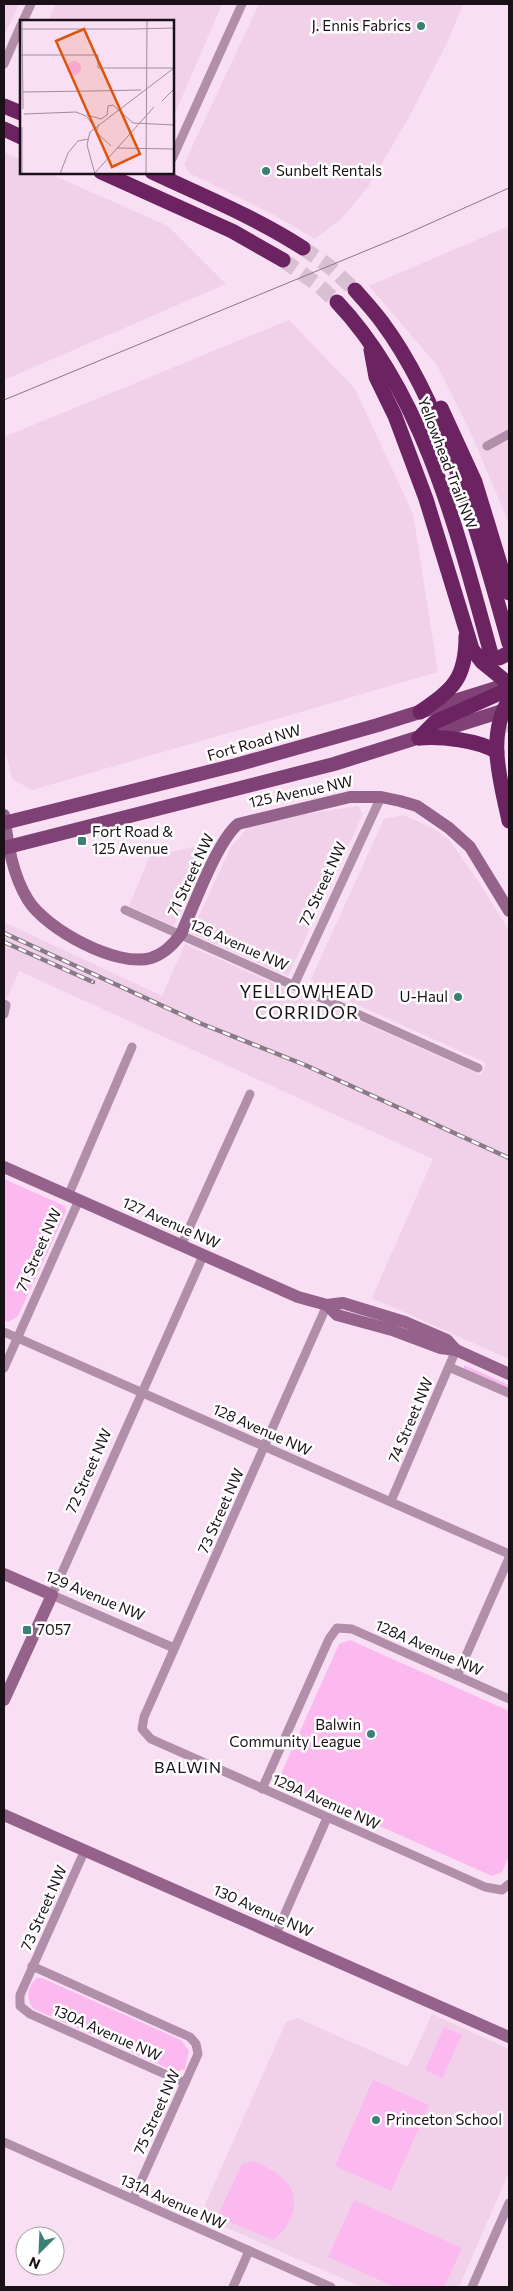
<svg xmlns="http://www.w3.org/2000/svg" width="513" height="2291" font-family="Commissioner,sans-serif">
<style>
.built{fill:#f1d0ea}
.green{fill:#fcb9ef}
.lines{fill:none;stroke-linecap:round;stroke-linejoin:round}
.highway-tunnel{stroke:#d8c0d2;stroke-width:15;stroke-dasharray:15 8;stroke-linecap:butt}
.street{stroke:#b18eaa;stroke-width:9}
.secondary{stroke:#95628c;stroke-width:12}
.primary{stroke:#7f4176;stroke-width:14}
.highway{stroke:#6c2362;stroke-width:15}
.tram{stroke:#8a7986;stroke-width:1}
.rail-casing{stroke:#8a7986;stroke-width:4.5}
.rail{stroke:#fff;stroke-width:2.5;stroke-dasharray:8;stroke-linecap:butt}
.poi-dot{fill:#3a8076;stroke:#fff;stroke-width:2}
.labels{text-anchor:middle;stroke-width:5;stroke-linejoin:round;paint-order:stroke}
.poi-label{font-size:15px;fill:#1a1118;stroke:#fff;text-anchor:start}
.street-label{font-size:15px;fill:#1a1118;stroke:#fff}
.neighbourhood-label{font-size:16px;letter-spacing:1px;fill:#1a1118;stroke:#fff}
.quarter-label{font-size:18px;letter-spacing:1px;fill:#1a1118;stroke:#fff}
.inset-road{fill:none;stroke:#a08d9b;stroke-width:1}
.view{fill:#de550d;fill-opacity:0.15;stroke:#de550d;stroke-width:2.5}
.inset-edge{fill:none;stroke:#1a1118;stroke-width:2.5}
</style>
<rect width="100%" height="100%" fill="#f9dff3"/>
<!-- built -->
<g class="built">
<polygon points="4,4 19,4 4,36"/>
<polygon points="56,4 222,4 173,118 172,21 48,21"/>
<polygon points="259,4 463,4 448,41 409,117 368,187 342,218 315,239 276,216 189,173 184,164"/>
<polygon points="4,152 21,160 21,172 48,173 168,226 226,284 4,380"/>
<polygon points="509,226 509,523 470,431 437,365 369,286"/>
<polygon points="289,320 355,389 413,514 438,672 32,790 12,779 4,745 4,437"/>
<polygon points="358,806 363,814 288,976 191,933 231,847 249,826 293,816"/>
<polygon points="403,815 433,828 449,840 480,884 509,930 509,1359 372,1298 433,1159 19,971 7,998 4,996 4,922 162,996 185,944 481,1075 486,1063 320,988 311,979 384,819"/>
<polygon points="208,844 174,926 129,906 150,856"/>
<polygon points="432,2014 509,2049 509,2172 459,2287 362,2287 200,2216 286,2022 297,2018 408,2067"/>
</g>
<!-- green -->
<g class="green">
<polygon points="4,1179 65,1206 66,1212 18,1316 8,1322 4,1320"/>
<polygon points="464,1365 509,1385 509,1389 464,1369"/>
<polygon points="350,1640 509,1711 509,1856 502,1872 492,1876 285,1784 281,1774 339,1644"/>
<path d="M37 1978H42L181 2040 189 2051 185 2069 176 2072 34 2009C25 2000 27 1986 37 1978Z"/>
<polygon points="444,2027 462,2035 442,2078 425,2070"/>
<polygon points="373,2080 429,2105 391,2191 335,2166"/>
<path d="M254 2161C277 2172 302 2185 292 2215 288 2226 282 2233 273 2240L221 2218 219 2213 242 2164Z"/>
<polygon points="354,2200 462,2248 444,2287 395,2287 328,2257"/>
</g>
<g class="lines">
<!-- highway-tunnel -->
<g class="highway-tunnel">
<polyline points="303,248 330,267 355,290"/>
<polyline points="283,260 317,284 337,302"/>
<polyline points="503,704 509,732"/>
</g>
<!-- street -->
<g class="street">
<polyline points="23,21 31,4"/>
<polyline points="4,64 21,25"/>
<polyline points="172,159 242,4"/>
<polyline points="487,446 509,434"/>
<polyline points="125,910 478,1068"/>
<polyline points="294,985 381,797"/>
<polyline points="4,1004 6,1005 4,1014"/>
<polyline points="68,1196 132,1047"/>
<polyline points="181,1246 250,1094"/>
<polyline points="327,1305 144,1717 142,1729 151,1739 485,1887 502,1890 509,1884"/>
<polyline points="4,1332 509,1554"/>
<polyline points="449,1367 509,1393"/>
<polyline points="4,1368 79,1200"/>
<polyline points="391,1501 456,1350"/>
<polyline points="174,1648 52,1595 203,1256"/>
<polyline points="457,1676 509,1558"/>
<polyline points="262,1789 329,1639 337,1628 352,1629 509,1699"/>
<polyline points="85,1850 20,1995 20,2006 30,2014 185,2083"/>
<polyline points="276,1934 327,1818"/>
<polyline points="32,1966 190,2037 196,2044 198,2054 133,2199"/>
<polyline points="4,2142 331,2287"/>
<polyline points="233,2287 249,2251"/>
<polyline points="472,2287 509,2203"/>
</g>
<!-- secondary -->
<g class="secondary">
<path d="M4 815C8 844 12 874 28 900 46 929 117 968 151 958 164 954 173 945 181 934 194 906 216 843 238 824L350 797H381L400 801 417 806 449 828 470 847 509 911"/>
<polyline points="4,1167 298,1297 327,1305 343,1303 405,1322 447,1340 456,1350"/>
<polyline points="327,1305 337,1315 392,1330 440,1348 456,1350 509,1374"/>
<polyline points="4,1574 52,1595 4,1700"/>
<polyline points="4,1815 509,2037"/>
</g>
<!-- primary -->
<g class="primary">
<polyline points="4,823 236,765 378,725 509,684"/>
<polyline points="4,848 334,764 509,709"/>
</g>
<!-- highway -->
<g class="highway">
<polyline points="4,106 21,113"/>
<polyline points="4,129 21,137"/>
<polyline points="101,172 232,231 283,260"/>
<path d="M152 172C203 196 255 217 303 248"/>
<path d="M355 290C364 300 374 311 382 322 446 408 480 540 509 643"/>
<path d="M337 302C424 394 458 534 491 654"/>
<polyline points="371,350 376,377 395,416 426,499 472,649 482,662 509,684"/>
<polyline points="441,408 475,482 509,593"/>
<polyline points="483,656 499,658 509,653"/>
<path d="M509 700C486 737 501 782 509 821"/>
<path d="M420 712C453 689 466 679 466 636"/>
<polyline points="419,738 435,722 509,689"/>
<path d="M419 738C440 736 479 740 497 752"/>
</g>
<!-- tram -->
<polyline class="tram" points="4,400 404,235 509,188"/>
<defs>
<g id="rail">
<polyline points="4,933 202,1024 305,1065 509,1158"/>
<polyline points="4,942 93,982"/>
</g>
</defs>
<!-- rail casing -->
<use href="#rail" class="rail-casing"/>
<!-- rail -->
<use href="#rail" class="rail"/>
</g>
<!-- markers -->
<g class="poi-dot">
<circle cx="421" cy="26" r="5"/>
<circle cx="266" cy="171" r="5"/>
<rect x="77" y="836" width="10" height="10" rx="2.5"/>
<circle cx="458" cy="997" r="5"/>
<rect x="22" y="1625" width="10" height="10" rx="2.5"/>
<circle cx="371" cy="1734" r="5"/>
<circle cx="376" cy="2120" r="5"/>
</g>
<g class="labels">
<!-- poi labels -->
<g class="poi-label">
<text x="411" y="31" text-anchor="end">J. Ennis Fabrics</text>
<text x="276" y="176">Sunbelt Rentals</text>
<text x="92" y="837">Fort Road &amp;<tspan x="92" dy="17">125 Avenue</tspan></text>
<text x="448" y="1002" text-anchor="end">U-Haul</text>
<text x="37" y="1635">7057</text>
<text x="361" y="1730" text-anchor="end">Balwin<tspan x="361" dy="17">Community League</tspan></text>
<text x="386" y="2125">Princeton School</text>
</g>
<!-- street labels -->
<g class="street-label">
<text transform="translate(447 463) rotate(69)" y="5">Yellowhead Trail NW</text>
<text transform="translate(254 743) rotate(-16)" y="5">Fort Road NW</text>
<text transform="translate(301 792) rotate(-12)" y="5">125 Avenue NW</text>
<text transform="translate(191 875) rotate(-65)" y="5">71 Street NW</text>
<text transform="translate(323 884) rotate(-65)" y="5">72 Street NW</text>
<text transform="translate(239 945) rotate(24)" y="5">126 Avenue NW</text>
<text transform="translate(171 1223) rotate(24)" y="5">127 Avenue NW</text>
<text transform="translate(39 1250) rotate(-66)" y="5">71 Street NW</text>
<text transform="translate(411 1420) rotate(-67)" y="5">74 Street NW</text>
<text transform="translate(262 1430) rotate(24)" y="5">128 Avenue NW</text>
<text transform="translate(89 1471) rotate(-66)" y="5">72 Street NW</text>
<text transform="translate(221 1511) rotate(-66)" y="5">73 Street NW</text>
<text transform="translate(95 1596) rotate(23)" y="5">129 Avenue NW</text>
<text transform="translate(429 1648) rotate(24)" y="5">128A Avenue NW</text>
<text transform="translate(326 1802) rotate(24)" y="5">129A Avenue NW</text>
<text transform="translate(44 1908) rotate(-66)" y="5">73 Street NW</text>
<text transform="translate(263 1911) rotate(24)" y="5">130 Avenue NW</text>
<text transform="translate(107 2033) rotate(24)" y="5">130A Avenue NW</text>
<text transform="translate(157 2112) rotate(-66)" y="5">75 Street NW</text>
<text transform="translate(173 2202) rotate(24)" y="5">131A Avenue NW</text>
</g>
<!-- neighbourhood labels -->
<g class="neighbourhood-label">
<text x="188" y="1773">BALWIN</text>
</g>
<!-- quarter labels -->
<g class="quarter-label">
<text x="307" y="998">YELLOWHEAD<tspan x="307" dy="21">CORRIDOR</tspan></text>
</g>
</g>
<!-- overview -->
<g transform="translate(20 20)">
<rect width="154" height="154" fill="#f9dff3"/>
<path d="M47 48a7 7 0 1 1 14 0a7 7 0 1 1-14 0Z" fill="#fcb9ef"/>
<path class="inset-road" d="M2 0 3 89M1 9H114M114 9 154 8M0 35H78V48H153M70 71 121 70M3 72 70 71M142 81 154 69M4 94 56 92 66 96 74 106M67 95 81 99 87 95 88 86 93 85 113 103 154 105M79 104 76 112 91 126M2 107V154M97 128 154 129M40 154 48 133 58 121 68 119M74 154 134 87M75 154 67 125 70 112 154 48M126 154 127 0"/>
<path class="view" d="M64 9 120 134 92 147 36 21Z"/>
<rect width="154" height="154" class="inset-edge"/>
</g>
<!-- border -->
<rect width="513" height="2291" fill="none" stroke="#1a1118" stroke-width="10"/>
<!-- north arrow -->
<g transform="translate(40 2251) rotate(204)"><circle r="24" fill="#ffffff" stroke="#a3a0a3"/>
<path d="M0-4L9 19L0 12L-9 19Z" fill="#3a8076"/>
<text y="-8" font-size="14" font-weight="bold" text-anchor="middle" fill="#1a1118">N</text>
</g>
</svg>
